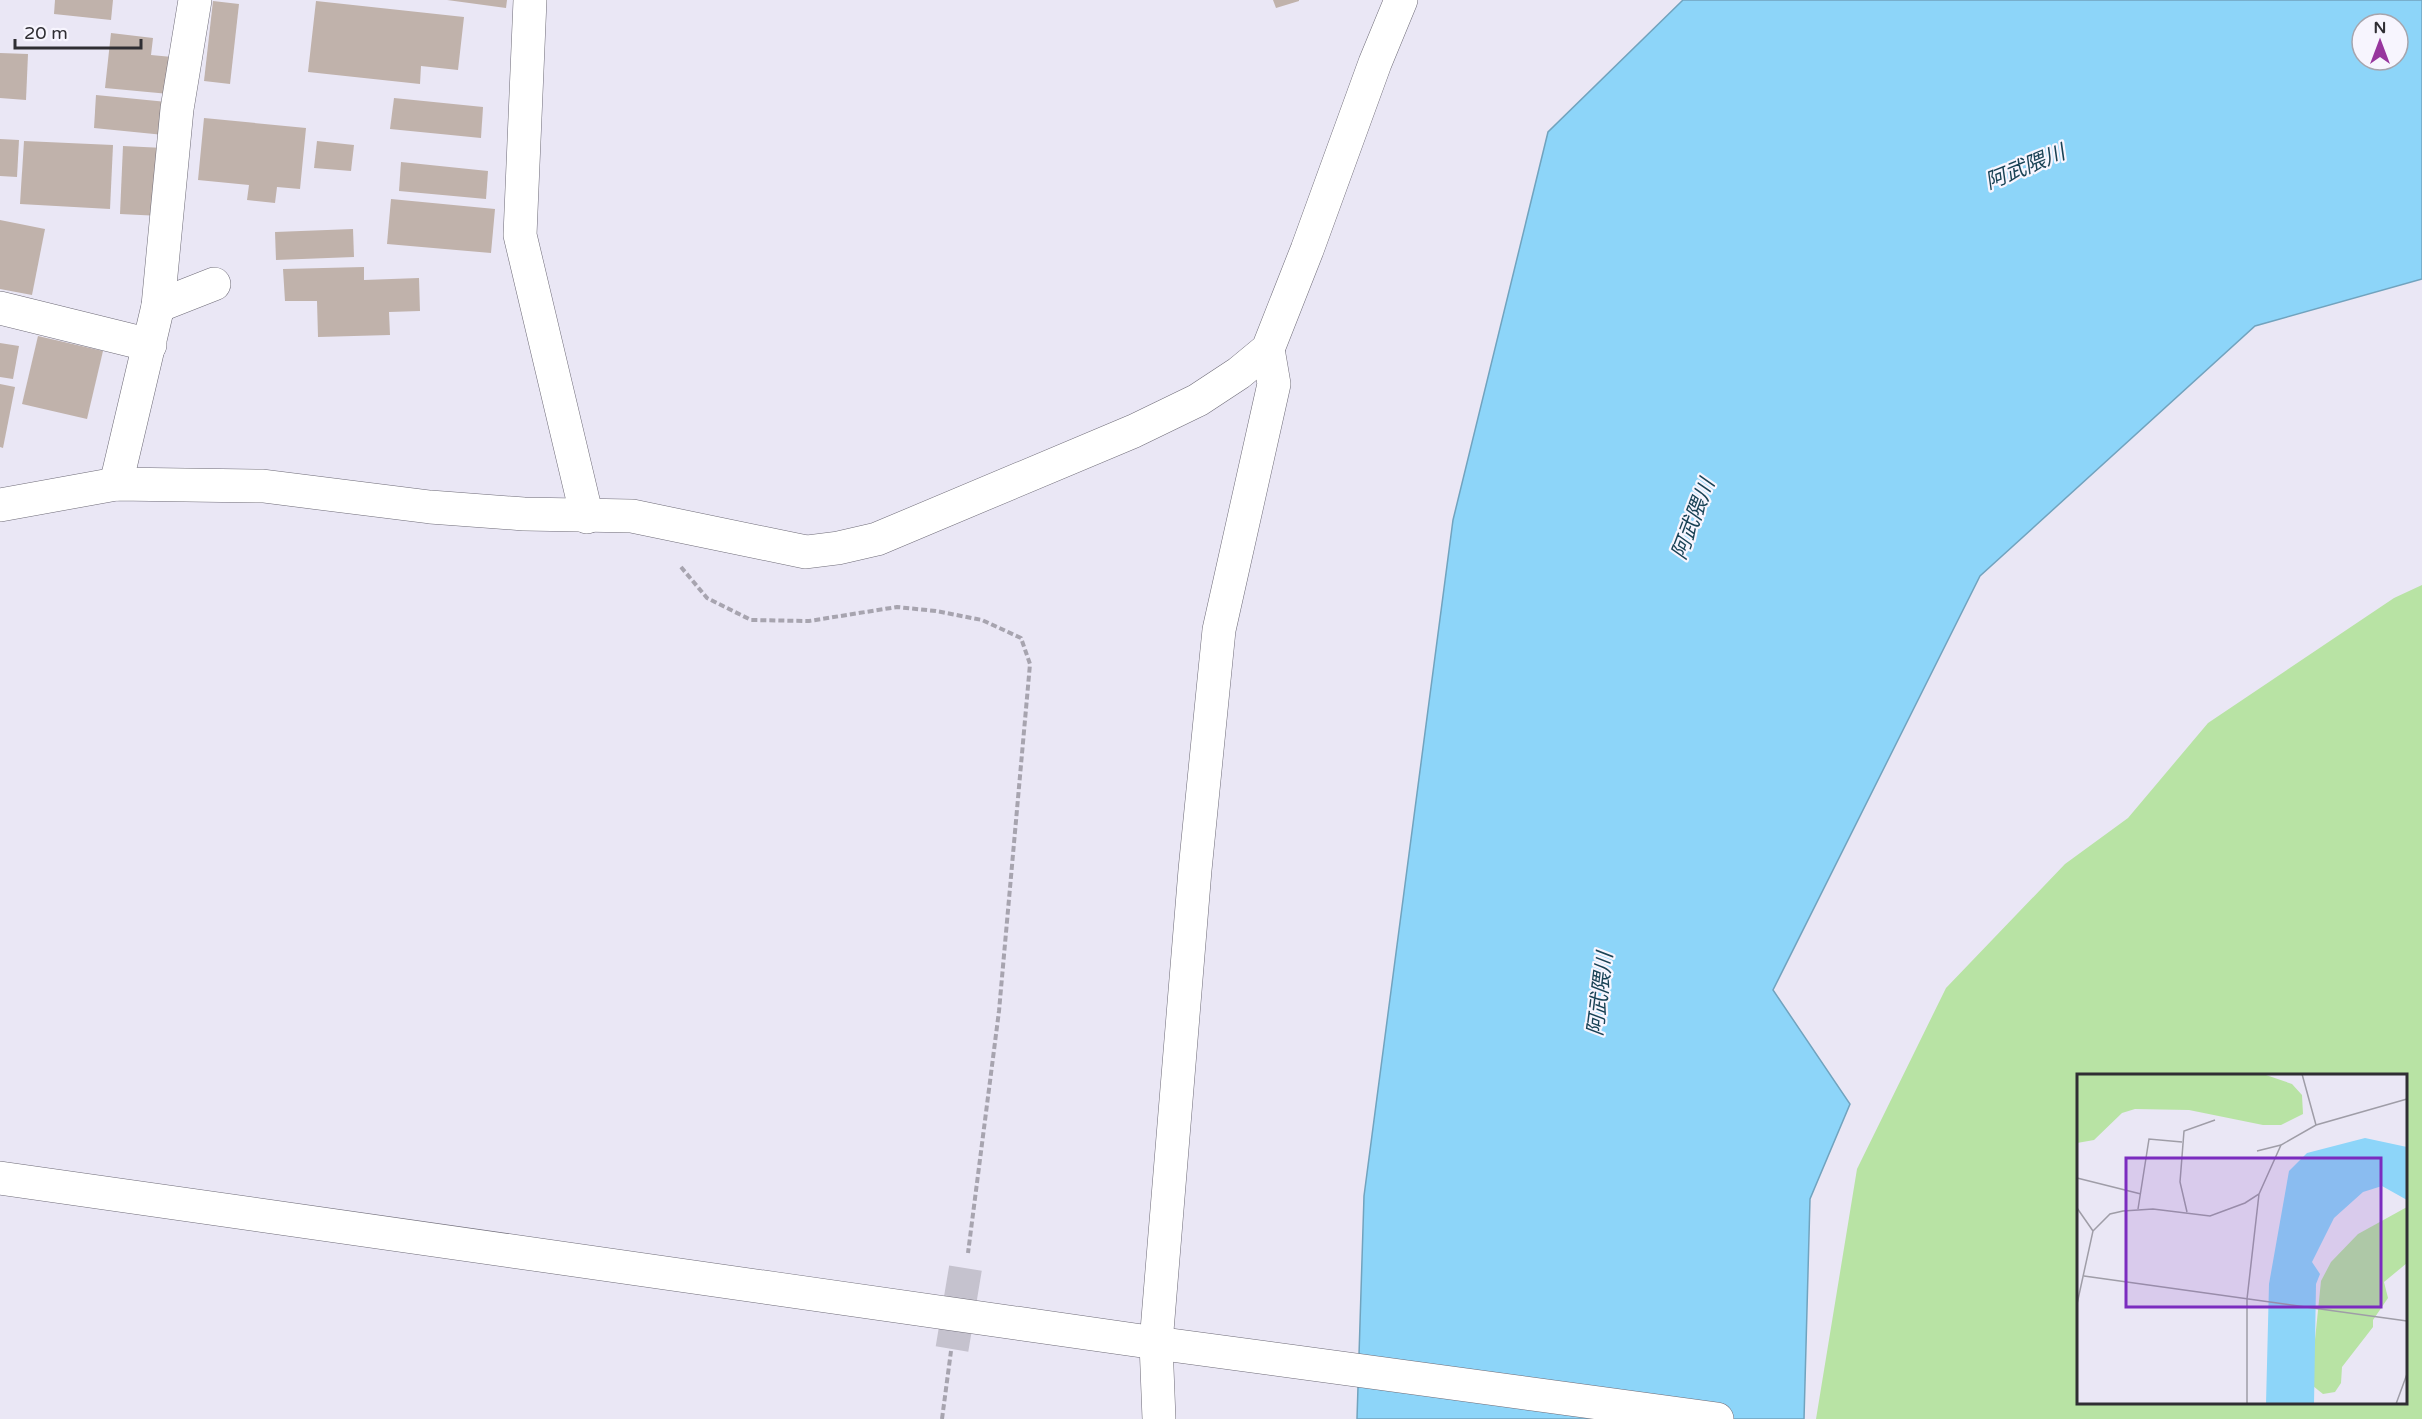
<svg xmlns="http://www.w3.org/2000/svg" width="2422" height="1419" font-family="'Varela Round','Noto Sans JP',sans-serif">
<style>
.green{fill:#b8e3a4;fill-rule:evenodd}
.water{fill:#8dd5f9;stroke:#71a3be;stroke-width:1.5;fill-rule:evenodd}
.building{fill:#c0b2ab}
.lines{fill:none;stroke-linecap:round;stroke-linejoin:round}
.minor-tunnel{stroke:#c5c2ce;stroke-width:33;stroke-dasharray:33 16;stroke-linecap:butt}
.minor-casing{stroke:#6e6b77;stroke-width:34}
.path{stroke:#a7a4af;stroke-width:4;stroke-dasharray:6 3;stroke-linecap:butt}
.minor{stroke:#fff;stroke-width:33}
.labels{text-anchor:middle;stroke-width:4.5;stroke-linejoin:round;paint-order:stroke}
.water-label{font-size:21px;font-style:italic;fill:#194255;stroke:#f7f5fe}
.inset-road{fill:none;stroke:#9f9da7;stroke-width:1.5}
.view{fill:#7b2cbf;fill-opacity:0.15;stroke:#7b2cbf;stroke-width:3}
.inset-edge{fill:none;stroke:#2f2e33;stroke-width:3}
</style>
<rect width="100%" height="100%" fill="#eae7f5"/>
<!-- green -->
<path class="green" d="M2422 585V1419H1816L1857 1169 1946 988 2065 864 2128 818 2208 723 2394 598ZM2078 1076H2406V1402H2078Z"/>
<!-- water -->
<path class="water" d="M1683 0H2422V279L2255 326 1980 576 1773 990 1850 1104 1810 1199 1804 1419H1357L1364 1196 1453 520 1548 132ZM2362 24H2398V60H2362Z"/>
<!-- building -->
<g class="building">
<polygon points="55,0 113,0 111,20 54,14"/>
<polygon points="447,0 507,0 506,8"/>
<polygon points="1273,0 1299,0 1299,1 1276,8"/>
<polygon points="213,1 239,4 230,84 204,81"/>
<polygon points="316,1 464,17 458,70 421,66 420,84 308,72"/>
<polygon points="111,33 153,38 151,55 172,57 169,94 105,88"/>
<polygon points="0,53 28,54 26,100 0,98"/>
<polygon points="96,95 167,102 164,135 94,128"/>
<polygon points="394,98 483,107 481,138 390,129"/>
<polygon points="204,118 306,128 300,189 277,187 275,203 247,200 249,185 198,180"/>
<polygon points="0,139 19,140 17,177 0,176"/>
<polygon points="24,141 113,145 110,209 20,204"/>
<polygon points="317,141 354,145 351,171 314,168"/>
<polygon points="123,146 164,148 161,216 120,214"/>
<polygon points="401,162 488,171 486,199 399,191"/>
<polygon points="391,199 495,209 491,253 387,244"/>
<polygon points="0,220 45,229 32,295 0,289"/>
<polygon points="353,229 354,257 276,260 275,232"/>
<polygon points="364,267 364,280 419,278 420,311 389,312 390,335 318,337 317,301 285,301 283,269"/>
<polygon points="38,336 103,351 87,419 22,404"/>
<polygon points="0,343 19,346 13,379 0,377"/>
<polygon points="0,384 15,387 3,448 0,447"/>
</g>
<g class="lines">
<!-- minor-tunnel -->
<polyline class="minor-tunnel" points="952,1349 968,1253"/>
<defs>
<g id="minor">
<polyline points="530,0 520,235 587,517"/>
<polyline points="158,306 214,284"/>
<polyline points="0,308 150,345"/>
<polyline points="116,484 158,306 177,109 195,0"/>
<polyline points="0,505 116,484 263,486 430,507 524,514 632,516 806,552 838,548 877,539 1134,431 1198,400 1239,373 1268,349 1307,250 1375,63 1401,0"/>
<polyline points="0,1178 1156,1343 1717,1419"/>
<polyline points="1159,1419 1156,1343 1195,870 1219,630 1274,384 1268,349"/>
</g>
</defs>
<!-- minor casing -->
<use href="#minor" class="minor-casing"/>
<!-- path -->
<g class="path">
<polyline points="681,567 707,598 751,620 809,621 897,607 936,611 982,620 1021,638 1030,664 999,1011 968,1253"/>
<polyline points="942,1419 951,1351"/>
</g>
<!-- minor -->
<use href="#minor" class="minor"/>
</g>
<g class="labels">
<!-- water labels -->
<g class="water-label">
<text transform="translate(2025 167) rotate(-22)" y="7">阿武隈川</text>
<text transform="translate(1693 519) rotate(-69)" y="7">阿武隈川</text>
<text transform="translate(1600 994) rotate(-83)" y="7">阿武隈川</text>
</g>
</g>
<!-- overview -->
<g transform="translate(2077 1074)">
<rect width="330" height="330" fill="#eae7f5"/>
<path d="M0 0H186L215 10 225 21 226 40 204 51H186L112 36 58 35 45 39 17 66 0 69ZM330 133V189L307 208 311 224 296 246V253L265 293 264 309 258 318 246 320 236 312 235 295 244 207 254 188 281 160Z" fill="#b8e3a4"/>
<path d="M288 64 330 73V126L305 112 286 118 257 144 235 188 243 200 239 210 237 330H189L192 210 212 97 230 79Z" fill="#8dd5f9"/>
<path class="inset-road" d="M225 0 239 51M180 77 204 71M0 104 64 120M0 134 16 157 0 230M61 135 72 65 105 68M110 138 103 108 107 57 138 46M16 157 33 140 46 137 76 135 133 142 168 129 182 120 204 71 239 51 330 25M7 202 330 247M170 330V225L182 120M319 330 330 300"/>
<path class="view" d="M49 84H304V233H49Z"/>
<rect width="330" height="330" class="inset-edge"/>
</g>
<!-- north arrow -->
<g transform="translate(2380 42)"><circle r="28" fill="#f7f5fe" stroke="#a7a5ad" stroke-width="1.5"/>
<path d="M0-4.5L10 22L0 15L-10 22Z" fill="#97369e"/>
<text y="-9" font-size="16" font-weight="bold" text-anchor="middle" fill="#2f2e33">N</text>
</g>
<!-- scale -->
<path d="M15 39v9h126v-9" fill="none" stroke="#2f2e33" stroke-width="3"/>
<text x="24" y="39" font-size="18" fill="#2f2e33" stroke="#f7f5fe" stroke-width="4.5" paint-order="stroke">20 m</text>
</svg>
